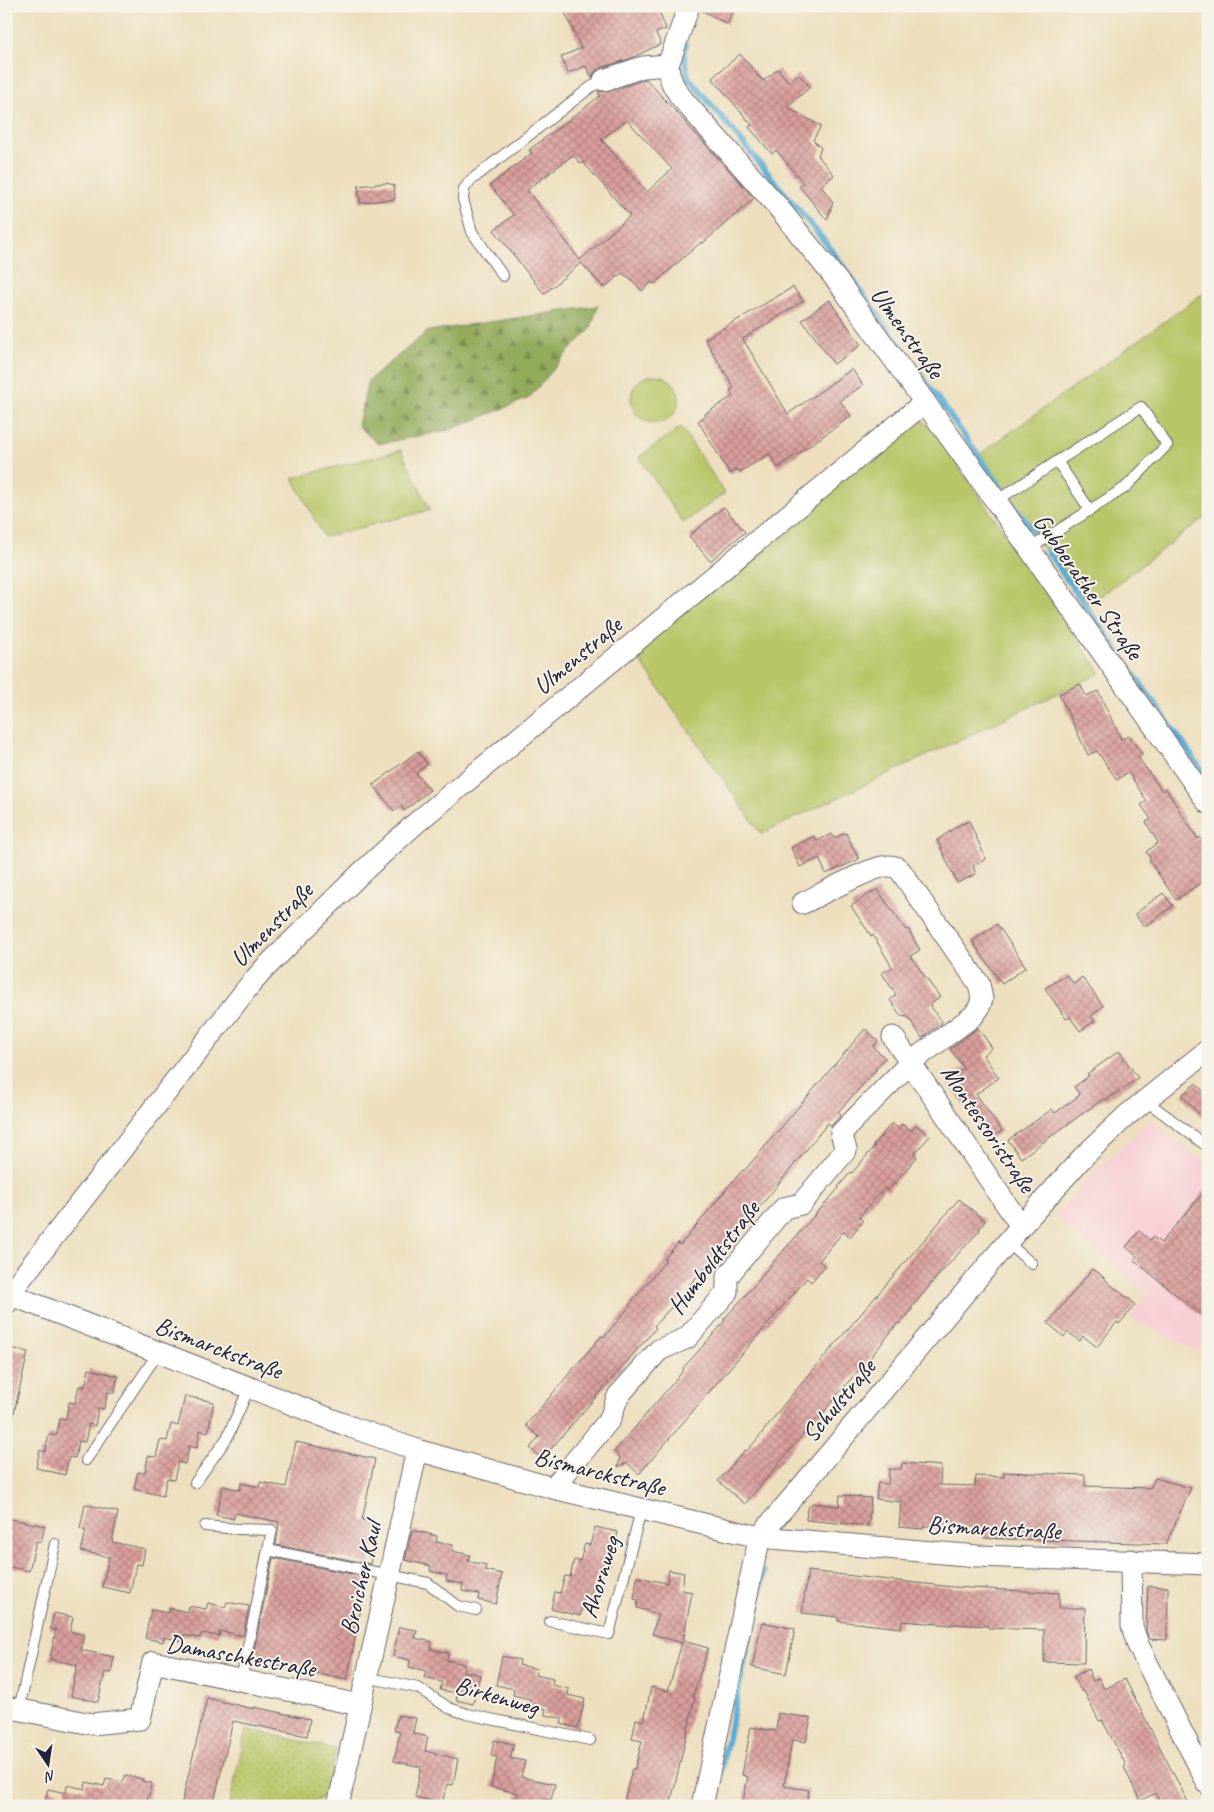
<svg xmlns="http://www.w3.org/2000/svg" width="1214" height="1812" font-family="Caveat,sans-serif">
<style>
.built{fill:#f7cfd5}
.grass{fill:#b8c668;stroke:#6d7452}
.forest{fill:url(#forest-firs);stroke:#5a664c}
.park{fill:url(#park-dots);stroke:#6d7452}
.lines{fill:none;stroke-linecap:round;stroke-linejoin:round}
.stream{stroke:#57acd4;stroke-width:6}
.building{fill:url(#building-cross-hatch);fill-rule:evenodd}
.lane-casing{stroke:#696469;stroke-width:12}
.street-casing{stroke:#696469;stroke-width:23}
.lane{stroke:#fff;stroke-width:10}
.street{stroke:#fff;stroke-width:21}
.labels{text-anchor:middle;stroke-width:4;stroke-linejoin:round;paint-order:stroke}
.street-label{font-size:25px;fill:#22223b;stroke:#f7f3e8}
</style>
<defs>
<pattern id="forest-firs" width="22" height="20" patternUnits="userSpaceOnUse" patternTransform="scale(1.25)"><rect width="22" height="20" fill="#92ab5c"/><path d="M5 1l3.5 6h-7zM16 11l3.5 6h-7z" fill="#778b4d"/></pattern>
<pattern id="park-dots" width="8" height="8" patternUnits="userSpaceOnUse" patternTransform="scale(1.25)"><rect width="8" height="8" fill="#b8c668"/><path d="M2 2h.1M6 6h.1" fill="none" stroke="#9eaa5b" stroke-width="1.8" stroke-linecap="round"/></pattern>
<pattern id="building-cross-hatch" width="8" height="8" patternUnits="userSpaceOnUse" patternTransform="scale(1.25)"><rect width="8" height="8" fill="#da9f9b"/><path d="M0 0l8 8M0 8l8-8" fill="none" stroke="#b08180"/></pattern>
</defs>
<rect width="100%" height="100%" fill="#f7f3e8"/>
<filter id="ink" filterUnits="userSpaceOnUse"><feTurbulence type="fractalNoise" baseFrequency=".02" numOctaves="2"/><feDisplacementMap in="SourceGraphic" scale="10" xChannelSelector="R" yChannelSelector="G"/><feConvolveMatrix kernelMatrix="1 2 1 2 8 2 1 2 1" color-interpolation-filters="sRGB"/></filter>
<filter id="wash" filterUnits="userSpaceOnUse"><feTurbulence type="fractalNoise" baseFrequency=".0096" numOctaves="4" result="noise"/><feDisplacementMap in="SourceGraphic" scale="20" xChannelSelector="R" yChannelSelector="G"/><feGaussianBlur stdDeviation="1.12" result="paint"/><feColorMatrix in="noise" values="0 0 0 0 0 0 0 0 0 0 0 0 0 0 0 0 0 1.4 0 .05"/><feComposite in="paint" operator="in"/></filter>
<g filter="url(#wash)">
<rect width="100%" height="100%" fill="#eddfbe"/>
<!-- built -->
<polygon class="built" points="1151,1121 1208,1164 1208,1341 1197,1351 1130,1317 1149,1293 1054,1217 1101,1164"/>
<!-- grass -->
<g class="grass">
<polygon points="1208,290 1208,515 1090,604 1038,543 976,457"/>
<circle cx="655" cy="399" r="24"/>
<polygon points="923,421 935,432 1101,673 761,834 640,661 640,646 903,429"/>
<polygon points="681,427 725,493 683,523 639,457"/>
<polygon points="401,450 430,510 324,537 293,478"/>
</g>
<!-- forest -->
<polygon class="forest" points="598,306 590,330 566,354 529,398 450,430 378,444 358,426 368,381 428,331"/>
<!-- park -->
<polygon class="park" points="246,1729 336,1749 328,1787 321,1798 308,1806 229,1806"/>
<g class="lines">
<!-- stream -->
<g class="stream">
<polyline points="686,45 683,51 688,77 827,244 1001,487"/>
<polyline points="1012,502 1033,531"/>
<polyline points="1047,551 1208,779"/>
<polyline points="718,1783 764,1572"/>
</g>
</g>
<g id="blocks">
<!-- building -->
<g class="building">
<polygon points="562,6 585,6 588,14 606,6 657,6 666,29 656,33 661,44 629,59 600,68 594,72 592,78 586,66 568,73 561,57 581,48"/>
<polygon points="701,6 736,6 727,24 701,10"/>
<polygon points="740,54 763,81 778,69 789,82 798,74 810,87 787,107 821,126 813,140 821,148 818,156 834,175 821,186 833,202 827,220 799,186 803,183 776,150 772,154 749,127 752,125 712,78"/>
<path d="M646 79 754 198 702 244 701 242 654 284 652 282 642 291 628 276 627 277 622 273 604 288 581 263 544 294 494 230 514 215 490 185 532 153 529 150 600 96 598 91 608 92ZM627 120 672 169 647 192 601 139ZM573 155 581 164 583 162 630 216 580 260 527 190Z"/>
<polygon points="386,183 394,185 395,199 360,203 358,186"/>
<polygon points="793,287 803,301 743,339 788,414 852,369 863,385 840,401 851,416 778,468 769,454 740,472 738,469 730,474 698,421 706,416 705,414 733,396 730,390 734,388 705,339"/>
<polygon points="829,300 861,345 834,364 802,320"/>
<polygon points="724,507 745,532 710,561 689,536"/>
<polygon points="1080,684 1086,696 1098,691 1121,739 1129,736 1142,754 1138,757 1162,791 1165,788 1198,839 1200,837 1208,848 1208,878 1176,900 1149,860 1151,859 1146,852 1158,843 1146,822 1151,819 1141,805 1147,801 1128,772 1117,780 1097,751 1088,755 1059,694"/>
<polygon points="418,751 427,764 416,773 430,790 404,811 401,806 394,811 373,785"/>
<polygon points="969,821 986,859 973,866 976,874 957,883 937,840 962,823 962,824"/>
<polygon points="846,833 859,859 826,874 819,858 800,867 791,848 814,836 817,841 832,834 834,838"/>
<polygon points="877,889 906,930 908,929 920,950 910,956 940,997 930,1005 942,1023 922,1038 908,1017 901,1016 890,1000 896,995 882,973 892,967 873,935 871,936 851,906"/>
<polygon points="1163,893 1173,906 1144,927 1135,914"/>
<polygon points="997,924 1026,967 1002,984 972,941"/>
<polygon points="1067,975 1074,984 1082,977 1103,1006 1091,1016 1095,1021 1080,1031 1070,1017 1066,1019 1045,988"/>
<polygon points="978,1028 992,1048 983,1055 999,1078 976,1094 1002,1131 988,1140 946,1080 964,1068 950,1049"/>
<polygon points="865,1029 878,1041 873,1047 885,1058 876,1068 876,1070 838,1112 841,1115 831,1126 828,1123 763,1203 749,1220 747,1219 716,1258 714,1258 684,1291 686,1293 681,1299 676,1304 675,1303 654,1326 656,1328 542,1459 530,1448 539,1437 526,1425 596,1342 602,1336 604,1337 630,1306 629,1305 666,1260 664,1259 678,1243 680,1245 692,1231 733,1181 743,1170 744,1171"/>
<polygon points="1119,1051 1138,1078 1106,1100 1104,1098 1021,1158 1008,1140 1051,1110 1052,1109 1055,1113 1080,1095 1074,1087 1089,1076 1087,1074"/>
<polygon points="1196,1083 1208,1097 1208,1125 1182,1095"/>
<polygon points="892,1123 898,1128 902,1124 911,1131 916,1125 930,1136 914,1154 917,1157 888,1191 884,1188 859,1217 863,1221 850,1237 844,1231 819,1261 825,1266 811,1282 807,1278 639,1474 627,1463 618,1467 620,1457 614,1452 678,1377 684,1369 683,1368 712,1336 724,1322 724,1319 761,1278 760,1277 839,1188 838,1187 851,1172 852,1173 875,1146 873,1145"/>
<polygon points="1208,1187 1208,1321 1134,1260 1137,1256 1126,1247 1139,1231 1150,1240 1153,1237 1161,1243"/>
<polygon points="959,1199 985,1221 979,1229 980,1230 936,1278 911,1308 912,1309 906,1317 899,1324 898,1323 859,1372 858,1371 842,1389 825,1411 819,1419 817,1418 745,1504 718,1481 745,1450 747,1451 759,1437 785,1403"/>
<polygon points="1092,1269 1099,1273 1113,1287 1120,1291 1124,1296 1130,1299 1135,1305 1119,1324 1117,1322 1097,1347 1083,1336 1080,1341 1068,1332 1064,1337 1048,1323"/>
<polygon points="10,1348 28,1352 13,1417 6,1416 6,1365"/>
<polygon points="89,1369 118,1376 114,1393 108,1392 104,1409 98,1408 95,1426 89,1424 85,1442 79,1441 75,1458 69,1457 65,1475 36,1468 40,1450 45,1452 49,1434 56,1436 60,1418 66,1419 69,1402 75,1403 79,1386 85,1387"/>
<polygon points="185,1396 214,1402 208,1432 200,1430 197,1448 189,1446 185,1464 178,1462 174,1480 167,1478 163,1496 134,1489 138,1472 145,1473 148,1456 156,1457 160,1440 167,1441 171,1424 178,1426"/>
<polygon points="296,1442 375,1459 362,1520 379,1524 370,1564 276,1545 279,1522 235,1513 234,1519 216,1515 223,1486 240,1490 241,1483 259,1487 260,1482 286,1487"/>
<polygon points="902,1463 941,1466 940,1485 975,1486 976,1476 1004,1477 1004,1472 1085,1475 1085,1486 1150,1488 1155,1478 1191,1488 1166,1544 984,1538 984,1527 924,1526 923,1529 899,1527 901,1502 876,1499 878,1483 888,1484 889,1469 901,1469"/>
<polygon points="840,1495 871,1498 868,1526 806,1520 807,1509 812,1503 839,1506"/>
<polygon points="85,1504 118,1512 112,1542 145,1549 142,1565 136,1564 130,1593 102,1587 109,1557 81,1551 86,1531 80,1529"/>
<polygon points="6,1518 45,1526 41,1542 36,1541 29,1571 6,1566"/>
<polygon points="595,1527 618,1532 609,1568 603,1567 599,1584 594,1583 589,1600 584,1599 580,1616 551,1609 555,1592 560,1593 565,1576 570,1577 574,1560 580,1561 585,1544 590,1545"/>
<polygon points="412,1530 437,1536 436,1542 453,1545 452,1551 470,1555 468,1561 486,1565 485,1570 502,1574 496,1604 478,1600 479,1594 462,1591 463,1584 446,1581 447,1575 430,1571 431,1566 405,1560"/>
<polygon points="273,1558 367,1577 347,1680 252,1660"/>
<polygon points="669,1570 684,1573 682,1590 692,1592 683,1641 708,1648 693,1696 695,1697 687,1733 670,1806 623,1806 632,1769 635,1769 642,1741 632,1739 636,1719 644,1721 651,1687 668,1691 682,1643 652,1634 658,1614 637,1608 638,1600 634,1599 637,1577 667,1583"/>
<polygon points="808,1571 953,1587 1059,1593 1059,1608 1085,1608 1084,1663 1044,1662 1044,1630 988,1628 988,1626 951,1624 951,1625 902,1621 901,1628 838,1621 838,1617 802,1613"/>
<polygon points="1148,1586 1168,1587 1167,1640 1149,1639 1146,1630"/>
<polygon points="227,1602 249,1606 243,1636 220,1631 219,1636 202,1633 200,1638 183,1635 181,1641 164,1637 163,1642 145,1638 151,1610 169,1613 170,1608 188,1612 189,1606 206,1609 208,1603 225,1607"/>
<polygon points="54,1613 73,1617 70,1631 84,1635 81,1650 114,1657 111,1673 105,1672 98,1702 71,1696 77,1665 50,1659 56,1630 50,1629"/>
<polygon points="762,1622 795,1629 786,1674 752,1667"/>
<polygon points="399,1627 417,1630 415,1638 432,1642 431,1649 448,1653 447,1660 464,1664 463,1671 480,1675 473,1704 456,1700 458,1693 440,1690 442,1682 424,1678 426,1671 409,1667 410,1660 393,1656"/>
<polygon points="502,1656 520,1660 519,1665 537,1669 535,1675 553,1679 552,1685 569,1689 568,1695 585,1699 578,1728 561,1724 562,1718 545,1715 546,1709 529,1705 530,1699 513,1695 514,1689 496,1685"/>
<polygon points="1088,1669 1093,1681 1099,1678 1104,1689 1125,1679 1190,1806 1162,1806 1155,1793 1140,1801 1124,1767 1126,1765 1102,1720 1099,1721 1084,1691 1082,1692 1073,1677"/>
<polygon points="207,1698 254,1709 254,1707 310,1719 307,1736 233,1721 213,1806 181,1806"/>
<polygon points="778,1713 811,1718 806,1742 792,1740 784,1786 809,1790 806,1806 742,1806 748,1777 742,1775 751,1727 776,1731"/>
<polygon points="398,1715 416,1718 413,1733 428,1737 425,1751 458,1759 453,1785 447,1784 442,1803 415,1797 421,1767 394,1761 400,1732 394,1730"/>
<polygon points="494,1740 514,1744 510,1758 525,1761 521,1777 555,1784 551,1800 545,1799 544,1806 515,1806 518,1793 491,1787 497,1757 491,1756"/>
<polygon points="125,1775 142,1779 142,1781 152,1783 146,1806 44,1806 48,1789 66,1793 67,1785 85,1789 86,1782 104,1786 106,1779 123,1782"/>
</g>
</g>
</g>
<g filter="url(#ink)">
<use href="#blocks" fill-opacity="0" stroke="#696469" stroke-width="1"/>
<g class="lines">
<defs>
<g id="lane">
<polyline points="503,276 472,232 463,199 464,189 470,181 591,87 604,80"/>
<polyline points="1057,461 1090,510"/>
<polyline points="996,501 1141,407 1167,445 1126,487 1029,549"/>
<polyline points="1145,1100 1208,1147"/>
<polyline points="1008,1243 1032,1264"/>
<polyline points="86,1460 158,1353"/>
<polyline points="195,1483 227,1438 249,1388"/>
<polyline points="205,1526 238,1529 272,1530 241,1680"/>
<polyline points="268,1550 428,1583 458,1606 476,1610"/>
<polyline points="550,1621 609,1634 641,1510"/>
<polyline points="366,1677 418,1688 449,1708 467,1714 590,1740"/>
<polyline points="19,1710 55,1544"/>
</g>
<g id="street">
<path d="M689 6 668 65C668 79 675 90 684 101L778 207 839 283 996 501 1208 803"/>
<polyline points="604,80 643,67 668,65"/>
<polyline points="893,1037 1021,1226"/>
<polyline points="6,1293 351,1427 417,1450 553,1488 737,1532 761,1537 977,1556 1208,1564"/>
<polyline points="6,1304 9,1294 249,986 265,968 362,872 416,823 925,402"/>
<path d="M553 1488 610 1419 618 1396 659 1350 687 1338 727 1292V1277L784 1208 801 1204 846 1150 841 1133 911 1062 973 1016 979 1008 982 999 979 984 902 873C899 868 895 866 889 866 874 865 820 895 803 903"/>
<polyline points="1131,1560 1132,1626 1138,1645 1208,1784"/>
<polyline points="6,1707 92,1724 140,1719 153,1662 360,1705"/>
<polyline points="338,1806 417,1450"/>
<polyline points="702,1806 755,1557 758,1546 766,1529 1021,1226 1082,1158 1126,1116 1208,1050"/>
</g>
</defs>
<!-- lane casing -->
<use href="#lane" class="lane-casing"/>
<!-- street casing -->
<use href="#street" class="street-casing"/>
<!-- lane -->
<use href="#lane" class="lane"/>
<!-- street -->
<use href="#street" class="street"/>
</g>
</g>
<g class="labels">
<!-- street labels -->
<g class="street-label">
<text transform="translate(908 332) rotate(54)" y="9">Ulmenstraße</text>
<text transform="translate(1089 586) rotate(55)" y="9">Gubberather Straße</text>
<text transform="translate(577 655) rotate(-40)" y="9">Ulmenstraße</text>
<text transform="translate(271 924) rotate(-46)" y="9">Ulmenstraße</text>
<text transform="translate(989 1128) rotate(56)" y="9">Montessoristraße</text>
<text transform="translate(713 1257) rotate(-53)" y="9">Humboldtstraße</text>
<text transform="translate(219 1347) rotate(21)" y="9">Bismarckstraße</text>
<text transform="translate(838 1400) rotate(-50)" y="9">Schulstraße</text>
<text transform="translate(600 1471) rotate(14)" y="9">Bismarckstraße</text>
<text transform="translate(994 1527) rotate(3)" y="9">Bismarckstraße</text>
<text transform="translate(599 1577) rotate(-73)" y="9">Ahornweg</text>
<text transform="translate(360 1578) rotate(-77)" y="9">Broicher Kaul</text>
<text transform="translate(241 1655) rotate(10)" y="9">Damaschkestraße</text>
<text transform="translate(497 1695) rotate(16)" y="9">Birkenweg</text>
</g>
</g>
<!-- margin -->
<rect width="1214" height="1812" fill="none" stroke="#f7f3e8" stroke-width="25"/>
<!-- north arrow -->
<g transform="translate(48 1764) rotate(167)" stroke="#f7f3e8" stroke-width="4" paint-order="stroke">
<path d="M0-4L9 19L0 12L-9 19Z" fill="#22223b"/>
<text y="-8" font-size="14" font-weight="bold" text-anchor="middle" fill="#22223b">N</text>
</g>
</svg>
